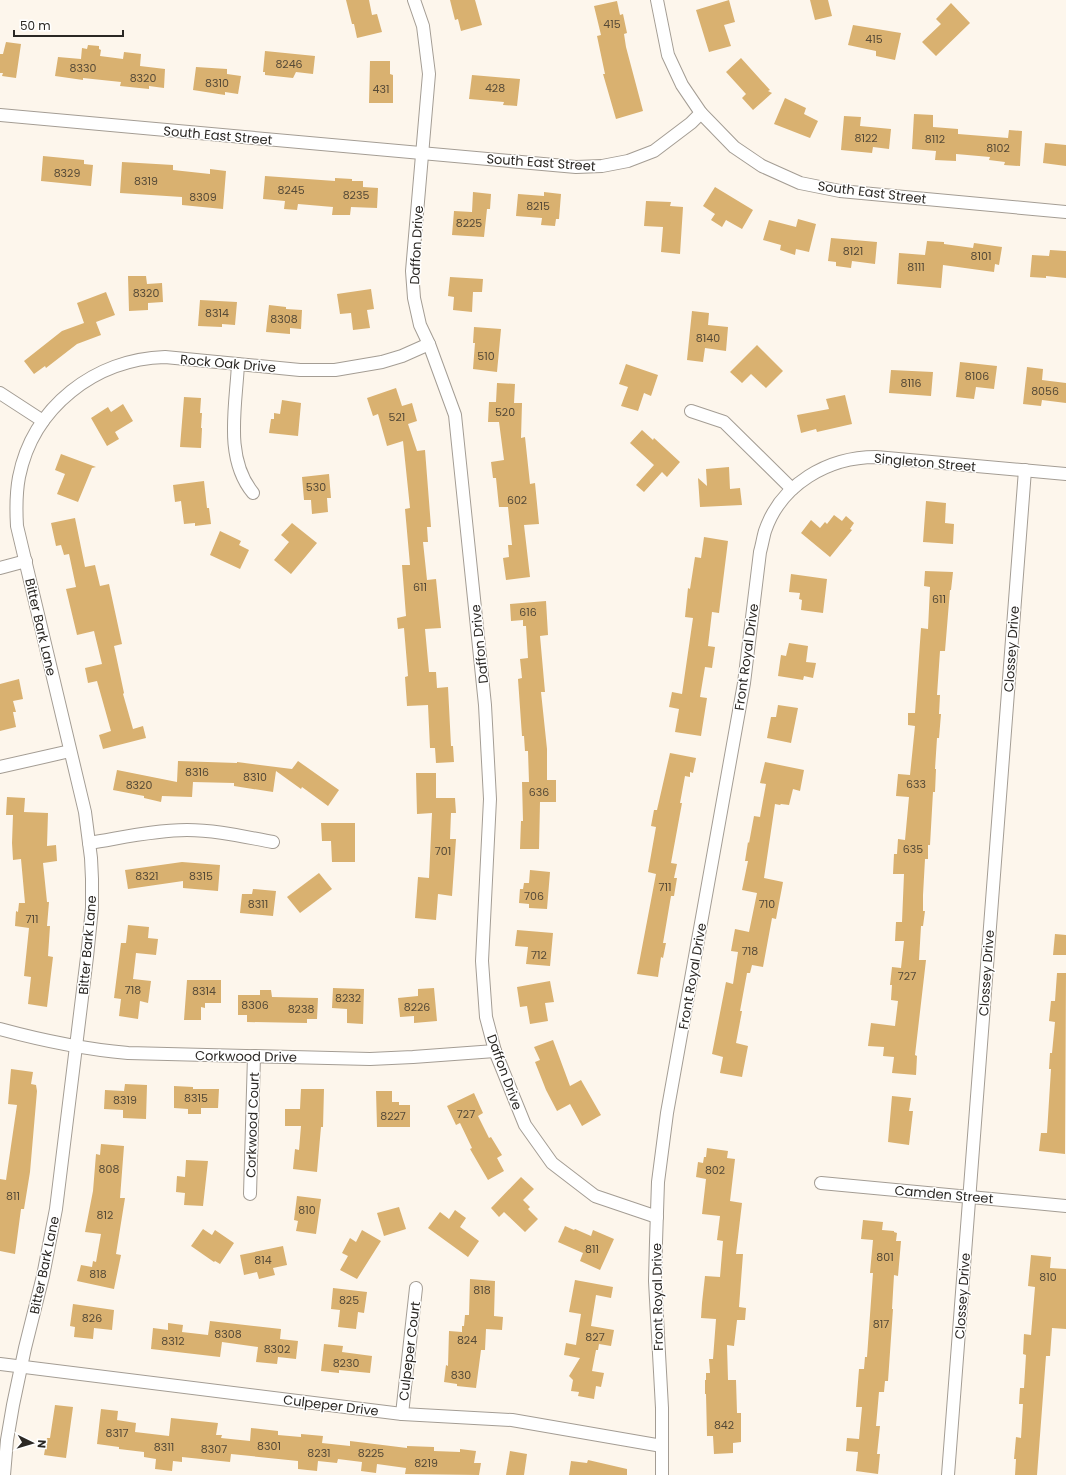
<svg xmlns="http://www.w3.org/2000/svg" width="1066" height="1475" font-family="Poppins,sans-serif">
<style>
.building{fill:#d9b170}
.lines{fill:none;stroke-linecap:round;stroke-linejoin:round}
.minor-casing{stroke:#a49d94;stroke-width:14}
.minor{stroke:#fff;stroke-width:12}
.labels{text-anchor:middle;stroke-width:3;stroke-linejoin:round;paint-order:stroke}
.number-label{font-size:11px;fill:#564a37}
.street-label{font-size:13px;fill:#2b2824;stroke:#fff}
</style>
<rect width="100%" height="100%" fill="#fdf6ec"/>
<!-- building -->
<g class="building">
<polygon points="346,0 369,0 372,15 377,14 382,32 357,38 354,24 352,24"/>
<polygon points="450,0 475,0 482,25 461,31 458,19 455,20"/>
<polygon points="729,0 735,22 724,25 731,46 709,52 696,10"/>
<polygon points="810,0 828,0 832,16 815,20"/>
<polygon points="617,1 620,15 623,14 627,33 624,34 626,47 643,111 616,119 603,74 605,74 597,36 601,35 594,6"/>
<polygon points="951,3 970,23 936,56 922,42 941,24 936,19"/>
<polygon points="853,25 901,33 895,60 876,56 876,51 848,45"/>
<polygon points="6,42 21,44 16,78 2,76 3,73 0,73 0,54 3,54"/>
<polygon points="88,45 99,46 99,49 101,50 100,56 123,59 124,52 141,54 140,66 165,69 164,88 149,86 149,89 120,86 121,82 83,78 83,80 55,76 58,57 81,59 82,48 87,49"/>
<polygon points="265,51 315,56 313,74 296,72 293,78 265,75 265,72 263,72"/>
<polygon points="741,58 770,90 768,91 772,93 753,110 742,98 746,94 726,72"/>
<polygon points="370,61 390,61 390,74 393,75 393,103 369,103"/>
<polygon points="196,67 227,69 227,74 241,76 238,94 225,92 225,95 193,90"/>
<polygon points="472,75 520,79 517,106 503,105 504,102 469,99"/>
<polygon points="785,98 806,108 804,114 818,121 810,138 774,124"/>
<polygon points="914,114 933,115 933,127 958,129 958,134 1008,138 1009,130 1022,131 1020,166 1004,165 1005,162 989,160 990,157 956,154 956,161 935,160 936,151 912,149"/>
<polygon points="844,116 861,117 860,126 891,129 889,149 873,147 872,153 841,150"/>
<polygon points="1045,143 1066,145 1066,166 1043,163"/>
<polygon points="43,156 84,160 84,164 93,165 91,186 41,181"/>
<polygon points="122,162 173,165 173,170 210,174 210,169 226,171 223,209 182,205 182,197 120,193"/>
<polygon points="265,176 335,181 335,178 352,179 352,181 363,181 363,187 378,188 377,208 351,207 350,215 332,215 333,207 298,204 297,210 284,209 285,201 263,199"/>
<polygon points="715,187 753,210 742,229 726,220 722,227 711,220 715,214 703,206"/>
<polygon points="473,192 491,194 490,209 487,209 484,237 452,235 454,211 472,212"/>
<polygon points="544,192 561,194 559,219 556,219 555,226 541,225 542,218 516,216 518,194 544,196"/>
<polygon points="646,201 671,202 670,206 683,207 680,254 661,252 663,227 644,226"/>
<polygon points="798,219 816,224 809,252 796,249 795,255 780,250 781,245 763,240 769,220 796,227"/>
<polygon points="831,238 877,242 875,264 852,261 851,268 836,266 836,262 828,261"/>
<polygon points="927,241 944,242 944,244 973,248 974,243 1002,247 999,265 995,264 994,272 943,265 941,288 897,284 899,253 925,255"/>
<polygon points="1050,250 1066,251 1066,278 1046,276 1046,278 1030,277 1032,255 1049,256"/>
<polygon points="128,276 146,276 147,284 162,283 163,302 148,303 148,310 129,311"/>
<polygon points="450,277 483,279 482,292 473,292 472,312 453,310 454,297 448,296"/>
<polygon points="371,289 374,309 367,310 370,328 353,330 351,313 340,314 337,294"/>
<polygon points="106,292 115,315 96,322 101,335 77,344 46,368 45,366 34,374 24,361 62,331 84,323 77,303"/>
<polygon points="200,300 237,302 235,325 222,324 222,327 198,326"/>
<polygon points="269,305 286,307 286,309 302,310 301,329 290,328 290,334 266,332"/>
<polygon points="692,311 709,313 708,325 728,327 726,351 705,348 703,362 687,360"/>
<polygon points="474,327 501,329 497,372 473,369 475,343 473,343"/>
<polygon points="757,345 783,371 766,388 751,374 742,383 730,372"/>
<polygon points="960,362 997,366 994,389 976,387 974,399 956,397"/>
<polygon points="626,364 658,375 651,396 644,393 638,411 621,406 628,387 619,384"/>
<polygon points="1027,367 1043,369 1042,380 1066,383 1066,403 1042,400 1041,406 1023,404"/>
<polygon points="891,370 933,372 931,396 889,393"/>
<polygon points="497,383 515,384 514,403 522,403 521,438 525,437 530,484 535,483 539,524 524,525 530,577 506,580 503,558 509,557 508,545 512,545 508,507 499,507 496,478 493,478 491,462 504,460 499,422 488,422 489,402 496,402"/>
<polygon points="396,388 402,406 412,403 417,421 408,424 417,451 425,450 431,527 427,527 428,542 423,542 427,580 436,579 441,628 425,629 429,672 436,672 437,688 448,687 451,746 453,746 454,762 436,763 435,748 430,748 428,705 407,706 405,677 408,676 404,628 398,629 397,618 406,616 402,565 410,565 405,509 410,508 403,441 387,446 378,414 373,416 367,398"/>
<polygon points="845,395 852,424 817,432 816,429 801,433 797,415 829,409 826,399"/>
<polygon points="184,397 201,398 200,413 202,413 201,428 202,428 201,448 180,447"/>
<polygon points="282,400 301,403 298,436 269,433 271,419 274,419 274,413 280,414"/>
<polygon points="123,404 133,421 115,432 119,439 107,446 91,418 108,407 111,412"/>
<polygon points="642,430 653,440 654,438 680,462 667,477 662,472 644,492 636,485 654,465 630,443"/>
<polygon points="61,454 96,467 92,468 78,502 57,494 65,474 55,470"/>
<polygon points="729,467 730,489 740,488 742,505 700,507 698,478 707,486 706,469"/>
<polygon points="329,474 331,498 327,498 328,512 312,514 311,500 304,500 302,477"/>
<polygon points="204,481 207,508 209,508 211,524 195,526 195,523 184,524 181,501 175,502 173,485"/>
<polygon points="926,501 946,503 945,523 954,524 953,544 923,542"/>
<polygon points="834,515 842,521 846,516 854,523 850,529 852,530 830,557 801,533 811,520 820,528 825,522 827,524"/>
<polygon points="75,518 85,567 95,565 100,586 109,584 122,644 114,646 124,693 123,694 133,729 143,726 146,738 103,749 99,735 111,731 97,681 88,683 85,668 102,664 94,631 77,635 66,589 76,587 69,554 64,555 61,545 56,546 51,523"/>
<polygon points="292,523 317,543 291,574 274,560 289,542 281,535"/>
<polygon points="220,531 241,541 239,545 249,550 240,569 210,555"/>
<polygon points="704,537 728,541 719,613 712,612 708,646 715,647 712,668 705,667 700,697 707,698 701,736 675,732 679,709 669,707 672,692 682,694 693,618 685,617 688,588 690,589 695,557 701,558"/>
<polygon points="925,571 953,572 951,590 950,590 945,651 940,651 937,695 940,695 939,714 941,714 939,738 937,738 935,769 936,769 935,792 933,792 930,845 928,845 928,859 925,859 923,895 923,911 925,911 923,926 921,926 919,960 926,960 915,1055 917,1056 916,1075 892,1073 894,1057 883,1056 884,1047 868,1046 871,1023 895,1026 898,1001 891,1000 892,985 890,985 892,967 901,968 904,941 895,941 896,922 902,922 904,874 893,874 894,854 897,854 898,839 905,840 909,797 896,796 898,774 910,775 915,726 908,725 908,713 915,713 921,628 928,629 930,587 924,586"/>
<polygon points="791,574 827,579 823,613 801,610 802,600 799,599 800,593 789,592"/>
<polygon points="546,601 548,635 540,636 545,692 541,692 547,749 547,780 556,780 556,802 540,802 539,849 520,849 521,821 523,821 522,782 529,782 528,751 525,751 524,736 522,736 518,679 522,678 520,659 528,658 526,626 523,626 523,620 511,621 510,604"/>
<polygon points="789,643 808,646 806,662 816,663 813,678 804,676 803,680 778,676 781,655 786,656"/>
<polygon points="19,679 23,699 13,701 16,712 13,712 16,727 0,731 0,684"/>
<polygon points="778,705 798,708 791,743 767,738 771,717 776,717"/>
<polygon points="670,753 696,758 693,773 690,772 690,777 685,776 680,803 682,803 671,863 677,864 674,878 677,878 674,896 671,896 663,943 666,943 663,958 661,957 658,977 637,974 656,874 648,872 656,827 651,826 654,810 657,810"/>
<polygon points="178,761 237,763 237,762 292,769 298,761 339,790 328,806 302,787 301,789 276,771 273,792 234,786 234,783 193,782 192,797 162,796 161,802 144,798 144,796 113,790 117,770 177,782"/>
<polygon points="765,762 804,770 800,791 793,789 789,805 781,804 780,805 775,804 764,878 783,882 776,919 772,918 763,967 752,965 750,973 747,973 740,1011 742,1011 736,1043 748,1046 742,1077 720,1073 723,1057 712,1054 726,982 733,984 738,952 731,951 735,929 749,932 757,893 742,890 748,861 745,861 748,842 749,843 754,816 760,817 766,784 760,783"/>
<polygon points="416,773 436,773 436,798 455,798 456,813 451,813 450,839 456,839 452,896 438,894 436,920 415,918 418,877 429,878 432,813 417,814"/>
<polygon points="7,797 25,798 24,812 48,813 47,846 56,845 57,861 43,863 47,902 49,902 47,926 50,926 48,956 53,957 47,1007 28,1004 31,977 24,976 29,928 15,926 16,911 18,912 19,903 25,903 21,859 13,860 12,843 13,815 6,815"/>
<polygon points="321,823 355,823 355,862 332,862 331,841 322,841"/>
<polygon points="182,862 220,865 218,891 183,888 183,881 128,889 125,870"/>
<polygon points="530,870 550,872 547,909 529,908 529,904 519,903 520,889 523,889 524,883 529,883"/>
<polygon points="319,873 332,889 300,913 287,897"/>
<polygon points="253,889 276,891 273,916 240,913 242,894 252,894"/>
<polygon points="128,925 149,927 148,938 158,939 156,955 136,953 133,979 151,981 148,1003 140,1001 138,1019 119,1016 121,999 114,998 121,943 126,943"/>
<polygon points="517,930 553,933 550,966 526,964 528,947 515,946"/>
<polygon points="1055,934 1066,935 1066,955 1053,955"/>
<polygon points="1057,973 1066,973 1065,1154 1039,1151 1041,1133 1047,1133 1051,1069 1049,1069 1050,1053 1052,1053 1055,1022 1049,1021 1051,1001 1055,1001"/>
<polygon points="187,980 221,980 221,1003 205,1003 205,1008 201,1007 201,1020 184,1020"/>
<polygon points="550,981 554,1002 545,1003 548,1021 530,1024 527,1006 520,1007 517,987"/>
<polygon points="333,988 364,989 363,1024 347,1023 347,1009 332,1008"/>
<polygon points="434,988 437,1021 414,1023 414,1016 400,1017 398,998 418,996 418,989"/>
<polygon points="260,990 271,990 272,997 318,998 317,1019 307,1019 307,1023 247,1022 247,1015 238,1015 238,995 260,995"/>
<polygon points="553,1040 570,1086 581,1080 601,1115 582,1126 570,1104 557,1111 546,1090 535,1062 540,1060 534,1047"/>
<polygon points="11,1069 33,1072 31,1084 36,1085 37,1091 30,1172 24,1209 21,1209 15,1254 0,1251 0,1179 6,1180 17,1105 8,1104"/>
<polygon points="125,1084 147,1085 146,1119 123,1118 123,1110 104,1109 105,1090 124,1091"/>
<polygon points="174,1086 193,1087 193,1089 219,1089 218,1108 201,1108 201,1114 188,1114 188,1109 174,1108"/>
<polygon points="301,1089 324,1089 323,1127 321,1127 317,1172 293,1169 295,1149 299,1150 301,1126 285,1126 285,1109 300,1109"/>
<polygon points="376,1091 392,1091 392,1102 399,1102 399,1105 410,1105 410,1127 377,1127"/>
<polygon points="474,1093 483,1113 478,1116 489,1138 491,1137 502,1155 497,1158 504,1171 488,1180 470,1149 472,1148 460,1123 456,1125 447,1106"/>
<polygon points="892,1096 911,1098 909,1111 913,1111 909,1145 888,1142"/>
<polygon points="101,1144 124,1146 120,1198 125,1198 116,1254 121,1255 114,1289 77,1281 81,1265 92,1267 93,1261 96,1262 101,1234 85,1232 93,1191 96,1154 100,1155"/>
<polygon points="707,1148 728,1151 727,1158 735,1159 730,1201 742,1203 736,1254 743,1254 739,1307 746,1308 745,1320 737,1320 734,1346 727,1345 728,1380 736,1380 737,1413 741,1413 741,1442 733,1443 733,1453 714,1454 713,1436 707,1436 706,1394 705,1394 705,1380 706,1380 706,1373 710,1373 709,1359 713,1359 716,1319 701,1318 702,1303 705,1276 720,1277 723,1241 717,1240 720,1216 702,1214 706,1179 696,1177 698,1162 703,1163 704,1157 706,1157"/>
<polygon points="186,1160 208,1161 203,1206 184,1205 185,1193 176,1192 177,1176 185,1177"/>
<polygon points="521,1177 534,1189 523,1200 530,1207 528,1209 538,1219 525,1232 504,1212 499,1217 491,1208"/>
<polygon points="297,1196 321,1199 316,1234 296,1231 298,1221 294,1220"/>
<polygon points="399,1207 406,1229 384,1236 377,1213"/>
<polygon points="455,1210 466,1218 460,1227 479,1241 468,1257 428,1228 440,1212 449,1219"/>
<polygon points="863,1220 883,1222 882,1230 894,1231 894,1232 897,1233 896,1241 901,1241 898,1276 894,1275 892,1309 893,1309 888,1381 885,1381 884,1392 879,1392 876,1426 880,1426 877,1454 880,1454 878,1474 856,1471 858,1452 846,1451 847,1438 859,1439 862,1407 856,1407 859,1369 864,1369 865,1357 867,1357 873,1273 870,1273 873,1240 861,1239"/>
<polygon points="565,1226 574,1230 575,1229 591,1236 593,1230 614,1239 600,1270 580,1261 583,1253 558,1242"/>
<polygon points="203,1229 212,1235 215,1230 234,1243 220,1264 215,1261 214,1262 191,1246"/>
<polygon points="362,1230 381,1241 357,1279 340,1270 348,1256 342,1253 350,1238 356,1242"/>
<polygon points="283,1246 287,1265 273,1268 275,1275 259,1279 257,1272 244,1275 240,1255"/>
<polygon points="1031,1255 1051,1257 1050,1268 1066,1269 1066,1329 1052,1328 1050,1356 1046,1356 1037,1475 1015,1475 1016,1459 1014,1459 1016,1437 1021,1438 1023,1404 1019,1404 1020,1388 1024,1388 1026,1355 1023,1354 1024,1334 1031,1335 1035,1287 1028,1286"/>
<polygon points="470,1279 495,1281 494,1316 503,1317 502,1330 486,1329 485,1350 481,1350 476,1388 457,1386 457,1384 444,1382 446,1365 448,1366 449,1331 462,1332 462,1326 464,1326 465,1315 469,1315"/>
<polygon points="575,1280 613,1287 611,1298 596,1295 591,1326 614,1330 611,1346 599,1344 598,1350 596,1350 592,1371 604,1373 601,1387 596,1386 594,1399 578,1396 579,1392 571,1391 573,1380 569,1376 580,1358 564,1355 566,1343 576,1345 581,1314 569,1312"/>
<polygon points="333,1288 367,1292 364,1313 358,1312 356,1329 338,1327 340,1310 331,1309"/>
<polygon points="73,1304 114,1310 112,1330 94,1328 93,1339 74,1337 75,1327 70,1326"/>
<polygon points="210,1321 281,1329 280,1339 298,1341 296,1359 278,1357 277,1364 256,1362 258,1347 222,1342 220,1357 151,1349 153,1328 168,1330 168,1323 183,1325 182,1332 208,1335"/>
<polygon points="324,1344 343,1346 342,1352 372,1356 370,1373 339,1370 339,1373 321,1371"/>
<polygon points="55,1405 73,1407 66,1458 44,1455 47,1438 50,1438"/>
<polygon points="101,1409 118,1411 117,1420 136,1423 135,1432 169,1436 171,1418 218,1423 216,1435 222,1435 221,1438 250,1441 251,1428 278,1431 278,1435 301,1437 301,1434 323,1436 322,1443 350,1446 350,1441 407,1448 407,1446 434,1447 434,1451 460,1452 460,1449 476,1451 474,1463 481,1463 479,1475 405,1474 406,1468 377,1464 376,1473 361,1471 362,1462 338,1459 337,1463 318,1461 317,1471 298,1469 298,1461 231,1454 230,1462 182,1457 182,1462 173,1461 172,1471 155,1469 156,1459 144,1457 144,1452 119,1449 119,1447 97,1444"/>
<polygon points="510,1451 527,1454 524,1475 506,1475"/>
<polygon points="588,1460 627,1469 627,1475 569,1475 571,1461 587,1463"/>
</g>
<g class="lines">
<defs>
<g id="minor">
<polyline points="414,0 423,26 429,74 412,271 414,298 420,325 429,344 455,415 485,705 490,799 482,961 486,1017 495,1051 525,1125 552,1163 595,1196 657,1217"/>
<polyline points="657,0 668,55 682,85 701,113 734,147 762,166 800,183 840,191 1066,212"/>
<polyline points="0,115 576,167 602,166 628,161 654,151 691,123 701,113"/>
<path d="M238 364C236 406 224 458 253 493"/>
<polyline points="0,393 43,421"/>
<polyline points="691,411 724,422 792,489"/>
<polyline points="0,568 26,561"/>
<polyline points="0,767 70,751"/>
<path d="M89 843C121 838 155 830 187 830 216 830 245 837 273 842"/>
<path d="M0 1029C44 1041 82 1049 128 1053L370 1059 413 1057 495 1051"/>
<polyline points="821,1183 1066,1206"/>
<polyline points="250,1194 254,1056"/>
<polyline points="0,1364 402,1414 512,1420 662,1446"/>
<polyline points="402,1414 416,1288"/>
<path d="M4 1475 7 1440 13 1405 25 1348 43 1276 56 1209 87 957 92 908V879L91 858 85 812 17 526C16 509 16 493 19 477 33 407 95 359 165 357L300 370H335L382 362 402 356 429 344"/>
<path d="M662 1475V1408L655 1281 656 1242 658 1182 667 1113 744 683 760 552C762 545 763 538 765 531 781 484 828 457 876 457L1066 474"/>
<polyline points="948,1475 1025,470"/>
</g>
</defs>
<!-- minor casing -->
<use href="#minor" class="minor-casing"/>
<!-- minor -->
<use href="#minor" class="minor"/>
</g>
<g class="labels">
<!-- number labels -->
<g class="number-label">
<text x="612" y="28">415</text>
<text x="874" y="43">415</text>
<text x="289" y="68">8246</text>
<text x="83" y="72">8330</text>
<text x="143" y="82">8320</text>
<text x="217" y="87">8310</text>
<text x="495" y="92">428</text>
<text x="381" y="93">431</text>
<text x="866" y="142">8122</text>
<text x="935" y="143">8112</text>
<text x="998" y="152">8102</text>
<text x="67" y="177">8329</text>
<text x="146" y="185">8319</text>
<text x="291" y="194">8245</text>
<text x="356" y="199">8235</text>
<text x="203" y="201">8309</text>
<text x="538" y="210">8215</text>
<text x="469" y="227">8225</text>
<text x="853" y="255">8121</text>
<text x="981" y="260">8101</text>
<text x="916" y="271">8111</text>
<text x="146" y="297">8320</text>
<text x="217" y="317">8314</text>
<text x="284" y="323">8308</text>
<text x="708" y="342">8140</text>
<text x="486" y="360">510</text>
<text x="977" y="380">8106</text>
<text x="911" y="387">8116</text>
<text x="1045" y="395">8056</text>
<text x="505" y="416">520</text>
<text x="397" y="421">521</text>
<text x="316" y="491">530</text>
<text x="517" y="504">602</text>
<text x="420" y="591">611</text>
<text x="939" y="603">611</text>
<text x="528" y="616">616</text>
<text x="197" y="776">8316</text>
<text x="255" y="781">8310</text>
<text x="916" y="788">633</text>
<text x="139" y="789">8320</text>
<text x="539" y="796">636</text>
<text x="913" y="853">635</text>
<text x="443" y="855">701</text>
<text x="147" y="880">8321</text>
<text x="201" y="880">8315</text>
<text x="665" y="891">711</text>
<text x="534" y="900">706</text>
<text x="258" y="908">8311</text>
<text x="767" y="908">710</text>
<text x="32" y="923">711</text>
<text x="750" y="955">718</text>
<text x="539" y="959">712</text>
<text x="907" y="980">727</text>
<text x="133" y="994">718</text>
<text x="204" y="995">8314</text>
<text x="348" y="1002">8232</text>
<text x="255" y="1009">8306</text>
<text x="417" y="1011">8226</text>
<text x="301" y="1013">8238</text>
<text x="196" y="1102">8315</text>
<text x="125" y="1104">8319</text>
<text x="466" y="1118">727</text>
<text x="393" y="1120">8227</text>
<text x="109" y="1173">808</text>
<text x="715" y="1174">802</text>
<text x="13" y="1200">811</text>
<text x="307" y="1214">810</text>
<text x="105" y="1219">812</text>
<text x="592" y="1253">811</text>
<text x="885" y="1261">801</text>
<text x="263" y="1264">814</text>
<text x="98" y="1278">818</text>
<text x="1048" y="1281">810</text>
<text x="482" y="1294">818</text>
<text x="349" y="1304">825</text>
<text x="92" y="1322">826</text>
<text x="881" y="1328">817</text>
<text x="228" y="1338">8308</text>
<text x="595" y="1341">827</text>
<text x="467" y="1344">824</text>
<text x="173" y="1345">8312</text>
<text x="277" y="1353">8302</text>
<text x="346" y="1367">8230</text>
<text x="461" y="1379">830</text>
<text x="724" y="1429">842</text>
<text x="117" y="1437">8317</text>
<text x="269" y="1450">8301</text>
<text x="164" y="1451">8311</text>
<text x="214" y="1453">8307</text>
<text x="319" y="1457">8231</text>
<text x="371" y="1457">8225</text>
<text x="426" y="1467">8219</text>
</g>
<!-- street labels -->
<g class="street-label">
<text transform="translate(218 135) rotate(5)" y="5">South East Street</text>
<text transform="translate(541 162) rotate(4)" y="5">South East Street</text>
<text transform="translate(872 192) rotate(7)" y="5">South East Street</text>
<text transform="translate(416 245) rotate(-87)" y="5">Daffon Drive</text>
<text transform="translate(228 363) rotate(5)" y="5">Rock Oak Drive</text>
<text transform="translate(925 462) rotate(5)" y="5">Singleton Street</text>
<text transform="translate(41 627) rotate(77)" y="5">Bitter Bark Lane</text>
<text transform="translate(479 644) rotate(-96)" y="5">Daffon Drive</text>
<text transform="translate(1011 649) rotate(-86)" y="5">Clossey Drive</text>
<text transform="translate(746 657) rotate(-82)" y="5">Front Royal Drive</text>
<text transform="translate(87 945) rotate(-85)" y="5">Bitter Bark Lane</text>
<text transform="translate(986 973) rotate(-86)" y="5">Clossey Drive</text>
<text transform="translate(692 976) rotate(-80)" y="5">Front Royal Drive</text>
<text transform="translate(246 1056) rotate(1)" y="5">Corkwood Drive</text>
<text transform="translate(505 1072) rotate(70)" y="5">Daffon Drive</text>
<text transform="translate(252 1125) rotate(-88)" y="5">Corkwood Court</text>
<text transform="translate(944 1194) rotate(5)" y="5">Camden Street</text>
<text transform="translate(44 1265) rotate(-78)" y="5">Bitter Bark Lane</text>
<text transform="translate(962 1296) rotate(-86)" y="5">Clossey Drive</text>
<text transform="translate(657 1297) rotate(-91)" y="5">Front Royal Drive</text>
<text transform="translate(409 1351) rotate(-83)" y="5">Culpeper Court</text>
<text transform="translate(331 1405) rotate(7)" y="5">Culpeper Drive</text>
</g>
</g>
<!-- north arrow -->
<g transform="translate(32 1443) rotate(95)" stroke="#ffffff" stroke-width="3" paint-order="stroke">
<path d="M0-3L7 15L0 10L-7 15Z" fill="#2b2824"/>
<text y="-6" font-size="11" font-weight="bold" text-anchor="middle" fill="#2b2824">N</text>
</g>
<!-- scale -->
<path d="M14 30v6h109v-6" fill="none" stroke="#2b2824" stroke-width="2"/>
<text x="20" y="30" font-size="12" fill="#2b2824" stroke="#ffffff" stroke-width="3" paint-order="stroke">50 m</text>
</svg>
